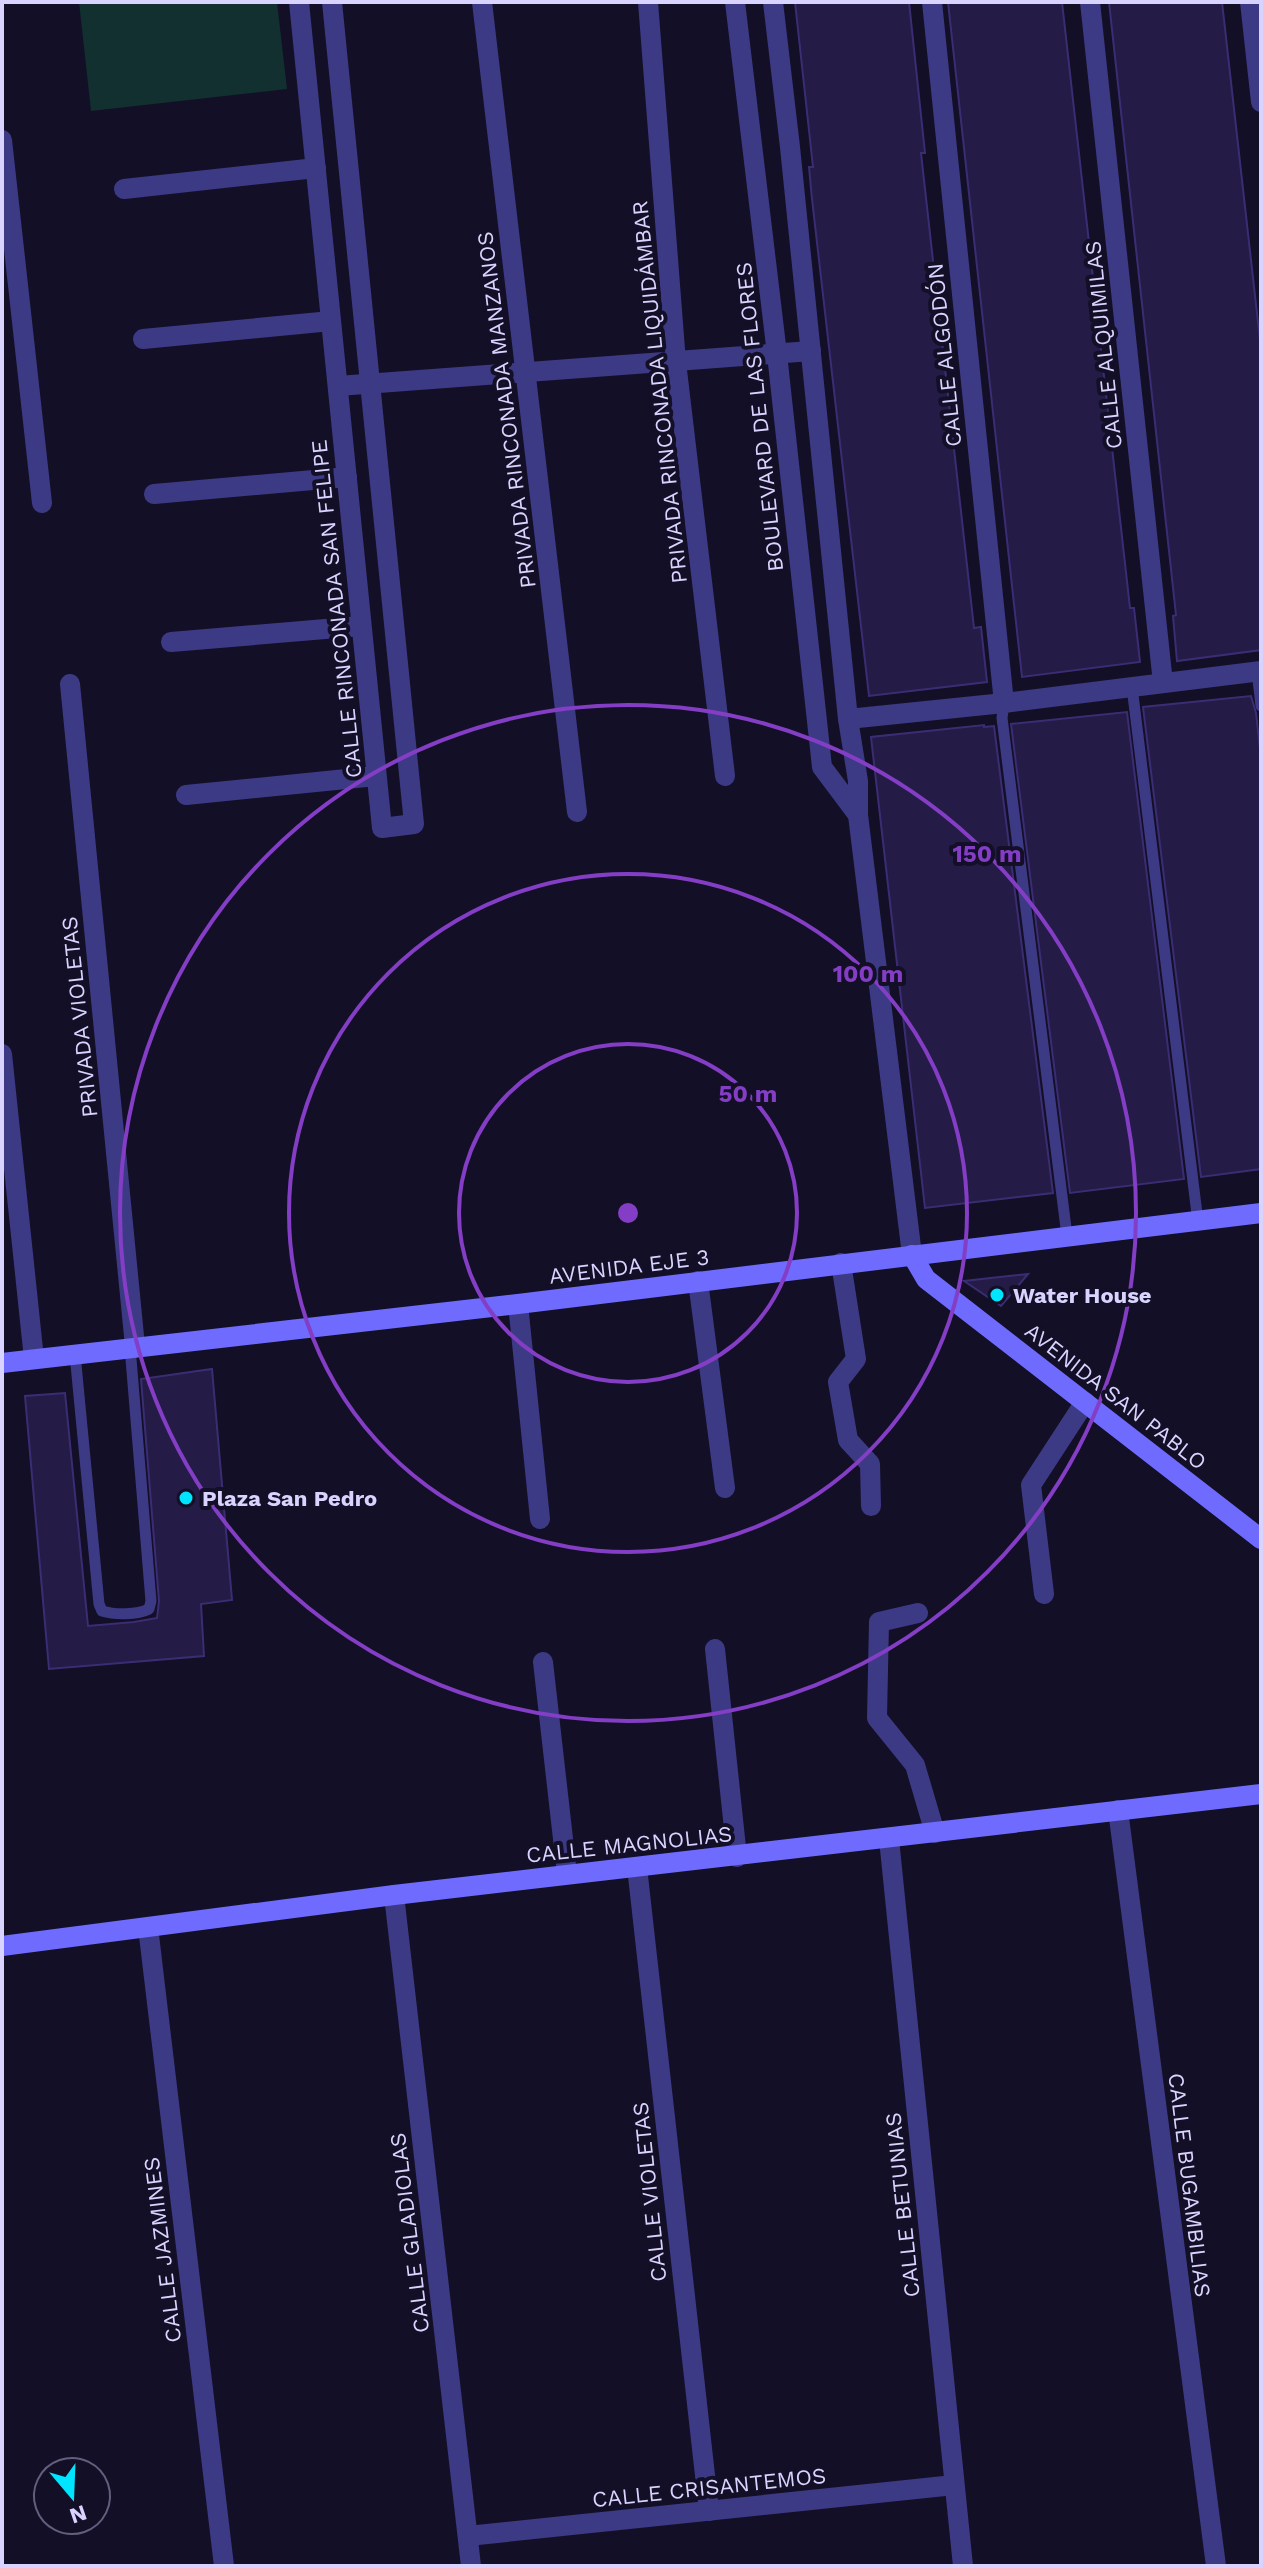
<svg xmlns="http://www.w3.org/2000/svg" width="1263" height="2568" font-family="'Work Sans',sans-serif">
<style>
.green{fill:#12302f}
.building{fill:#241b47;stroke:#3b2d73;stroke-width:2}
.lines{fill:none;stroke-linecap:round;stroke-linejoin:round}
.service{stroke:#3d3a85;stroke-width:11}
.minor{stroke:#3d3a85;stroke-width:20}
.tertiary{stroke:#3d3a85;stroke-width:20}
.secondary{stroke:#6f6bff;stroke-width:20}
.ring{fill:none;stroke:#843dc5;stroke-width:4}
.poi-dot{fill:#00e5ff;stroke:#130f26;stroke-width:3}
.labels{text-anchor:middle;stroke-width:8;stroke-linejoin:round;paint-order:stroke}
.street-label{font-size:22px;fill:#d9d4ff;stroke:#130f26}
.poi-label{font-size:22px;font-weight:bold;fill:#d9d4ff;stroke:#130f26;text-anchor:start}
.centre{fill:#843dc5;stroke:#130f26;stroke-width:4}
.ring-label{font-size:24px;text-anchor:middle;font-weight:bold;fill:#843dc5;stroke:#130f26;stroke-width:8;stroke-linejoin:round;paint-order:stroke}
</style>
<rect width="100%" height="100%" fill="#130f26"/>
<!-- green -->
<polygon class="green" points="79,2 277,2 287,89 91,111"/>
<!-- building -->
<g class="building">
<polygon points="795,2 909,2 925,153 921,153 974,628 981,627 987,682 869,696 812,199 809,167 813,167"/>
<polygon points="948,2 1062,2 1130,608 1134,608 1140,662 1022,677"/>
<polygon points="1109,2 1222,2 1261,349 1261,650 1177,661 1173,616 1176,615"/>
<polygon points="1251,696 1256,713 1261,758 1261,1169 1201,1177 1143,707"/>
<polygon points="1127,712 1184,1179 1070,1193 1011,724"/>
<polygon points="984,725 984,727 994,726 1053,1193 925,1208 871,737"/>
<polygon points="1028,1274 1001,1306 964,1281"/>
<polygon points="212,1369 232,1600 201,1604 204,1656 49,1669 25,1396 65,1393 88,1626 134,1622 157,1618 159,1601 141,1379"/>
</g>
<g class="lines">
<!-- service -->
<g class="service">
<polyline points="1257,671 1261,706"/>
<polyline points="1132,687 1198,1222"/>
<polyline points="1004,703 1002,718 1067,1236"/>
<path d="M75 1354 99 1604 102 1611C115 1615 137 1615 149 1609L151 1601 130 1347"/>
</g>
<!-- minor -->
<g class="minor">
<polyline points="299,2 382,828 414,824 332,2"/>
<polyline points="482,2 577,812"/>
<polyline points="648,2 676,362 725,776"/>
<polyline points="932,2 1004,703"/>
<polyline points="1090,2 1163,683"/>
<polyline points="1250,2 1261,102"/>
<polyline points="2,140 42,503"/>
<polyline points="124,189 316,168"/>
<polyline points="143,339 331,321"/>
<polyline points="338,386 811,351"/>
<polyline points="154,494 347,477"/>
<polyline points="171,642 361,626"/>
<polyline points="70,684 135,1346"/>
<polyline points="848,719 1004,703 1261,671"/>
<polyline points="186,795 376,776"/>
<polyline points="2,1054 34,1359"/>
<polyline points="841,1263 856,1359 838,1382 848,1440 870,1464 871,1506"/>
<polyline points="698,1281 725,1488"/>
<polyline points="518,1304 540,1519"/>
<polyline points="1044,1594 1031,1485 1085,1402"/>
<polyline points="918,1613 879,1622 877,1718 915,1765 935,1833"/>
<polyline points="715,1649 737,1857"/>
<polyline points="543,1662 567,1874"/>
<polyline points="1118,1810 1216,2566"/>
<polyline points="637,1867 709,2511"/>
<polyline points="394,1895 471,2566"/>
<polyline points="148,1927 224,2566"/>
<polyline points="468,2536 954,2485"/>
</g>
<!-- tertiary -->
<g class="tertiary">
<polyline points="735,2 777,354 822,767 858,815"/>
<polyline points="773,2 790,147 848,719 858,781 858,815 912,1255"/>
<polyline points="889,1839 963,2566"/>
</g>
<!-- secondary -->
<g class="secondary">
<polyline points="912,1255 926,1279 1261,1539"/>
<polyline points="2,1363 518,1304 1261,1213"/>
<polyline points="2,1946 394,1895 1261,1794"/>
</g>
</g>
<!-- distance rings -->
<g class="ring">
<circle cx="628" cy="1213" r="169"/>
<circle cx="628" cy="1213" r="339"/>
<circle cx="628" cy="1213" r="508"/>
</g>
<!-- markers -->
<g class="poi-dot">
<circle cx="997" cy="1295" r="8"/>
<circle cx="186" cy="1498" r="8"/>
</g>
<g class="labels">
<!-- street labels -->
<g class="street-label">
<text transform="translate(1103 345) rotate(-96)" y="8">CALLE ALQUIMILAS</text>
<text transform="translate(944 355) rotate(-96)" y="8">CALLE ALGODÓN</text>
<text transform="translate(659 392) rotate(-96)" y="8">PRIVADA RINCONADA LIQUIDÁMBAR</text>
<text transform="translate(506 410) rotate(-97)" y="8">PRIVADA RINCONADA MANZANOS</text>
<text transform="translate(759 417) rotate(-96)" y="8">BOULEVARD DE LAS FLORES</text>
<text transform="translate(336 609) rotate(-96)" y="8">CALLE RINCONADA SAN FELIPE</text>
<text transform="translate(79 1017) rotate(-96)" y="8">PRIVADA VIOLETAS</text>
<text transform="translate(629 1266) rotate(-7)" y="8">AVENIDA EJE 3</text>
<text transform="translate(1116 1396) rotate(38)" y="8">AVENIDA SAN PABLO</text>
<text transform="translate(629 1844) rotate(-6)" y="8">CALLE MAGNOLIAS</text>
<text transform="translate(1190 2185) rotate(83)" y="8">CALLE BUGAMBILIAS</text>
<text transform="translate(649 2192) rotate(-96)" y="8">CALLE VIOLETAS</text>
<text transform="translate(902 2205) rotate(-96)" y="8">CALLE BETUNIAS</text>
<text transform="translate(409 2233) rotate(-97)" y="8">CALLE GLADIOLAS</text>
<text transform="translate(162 2250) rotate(-97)" y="8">CALLE JAZMINES</text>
<text transform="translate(709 2487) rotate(-6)" y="8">CALLE CRISANTEMOS</text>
</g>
<!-- poi labels -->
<g class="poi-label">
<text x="1013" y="1303">Water House</text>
<text x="202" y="1506">Plaza San Pedro</text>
</g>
</g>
<circle cx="628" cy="1213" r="12" class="centre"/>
<g class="ring-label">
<text x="987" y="862">150 m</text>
<text x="868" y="982">100 m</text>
<text x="748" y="1102">50 m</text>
</g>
<!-- border -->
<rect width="1263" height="2568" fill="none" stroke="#d9d4ff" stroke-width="8"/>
<!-- north arrow -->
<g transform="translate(72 2496) rotate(161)"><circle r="38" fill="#130f26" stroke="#625e7d" stroke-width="2"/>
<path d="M0-6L14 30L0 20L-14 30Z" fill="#00e5ff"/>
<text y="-12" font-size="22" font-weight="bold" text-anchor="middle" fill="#d9d4ff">N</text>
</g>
</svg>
